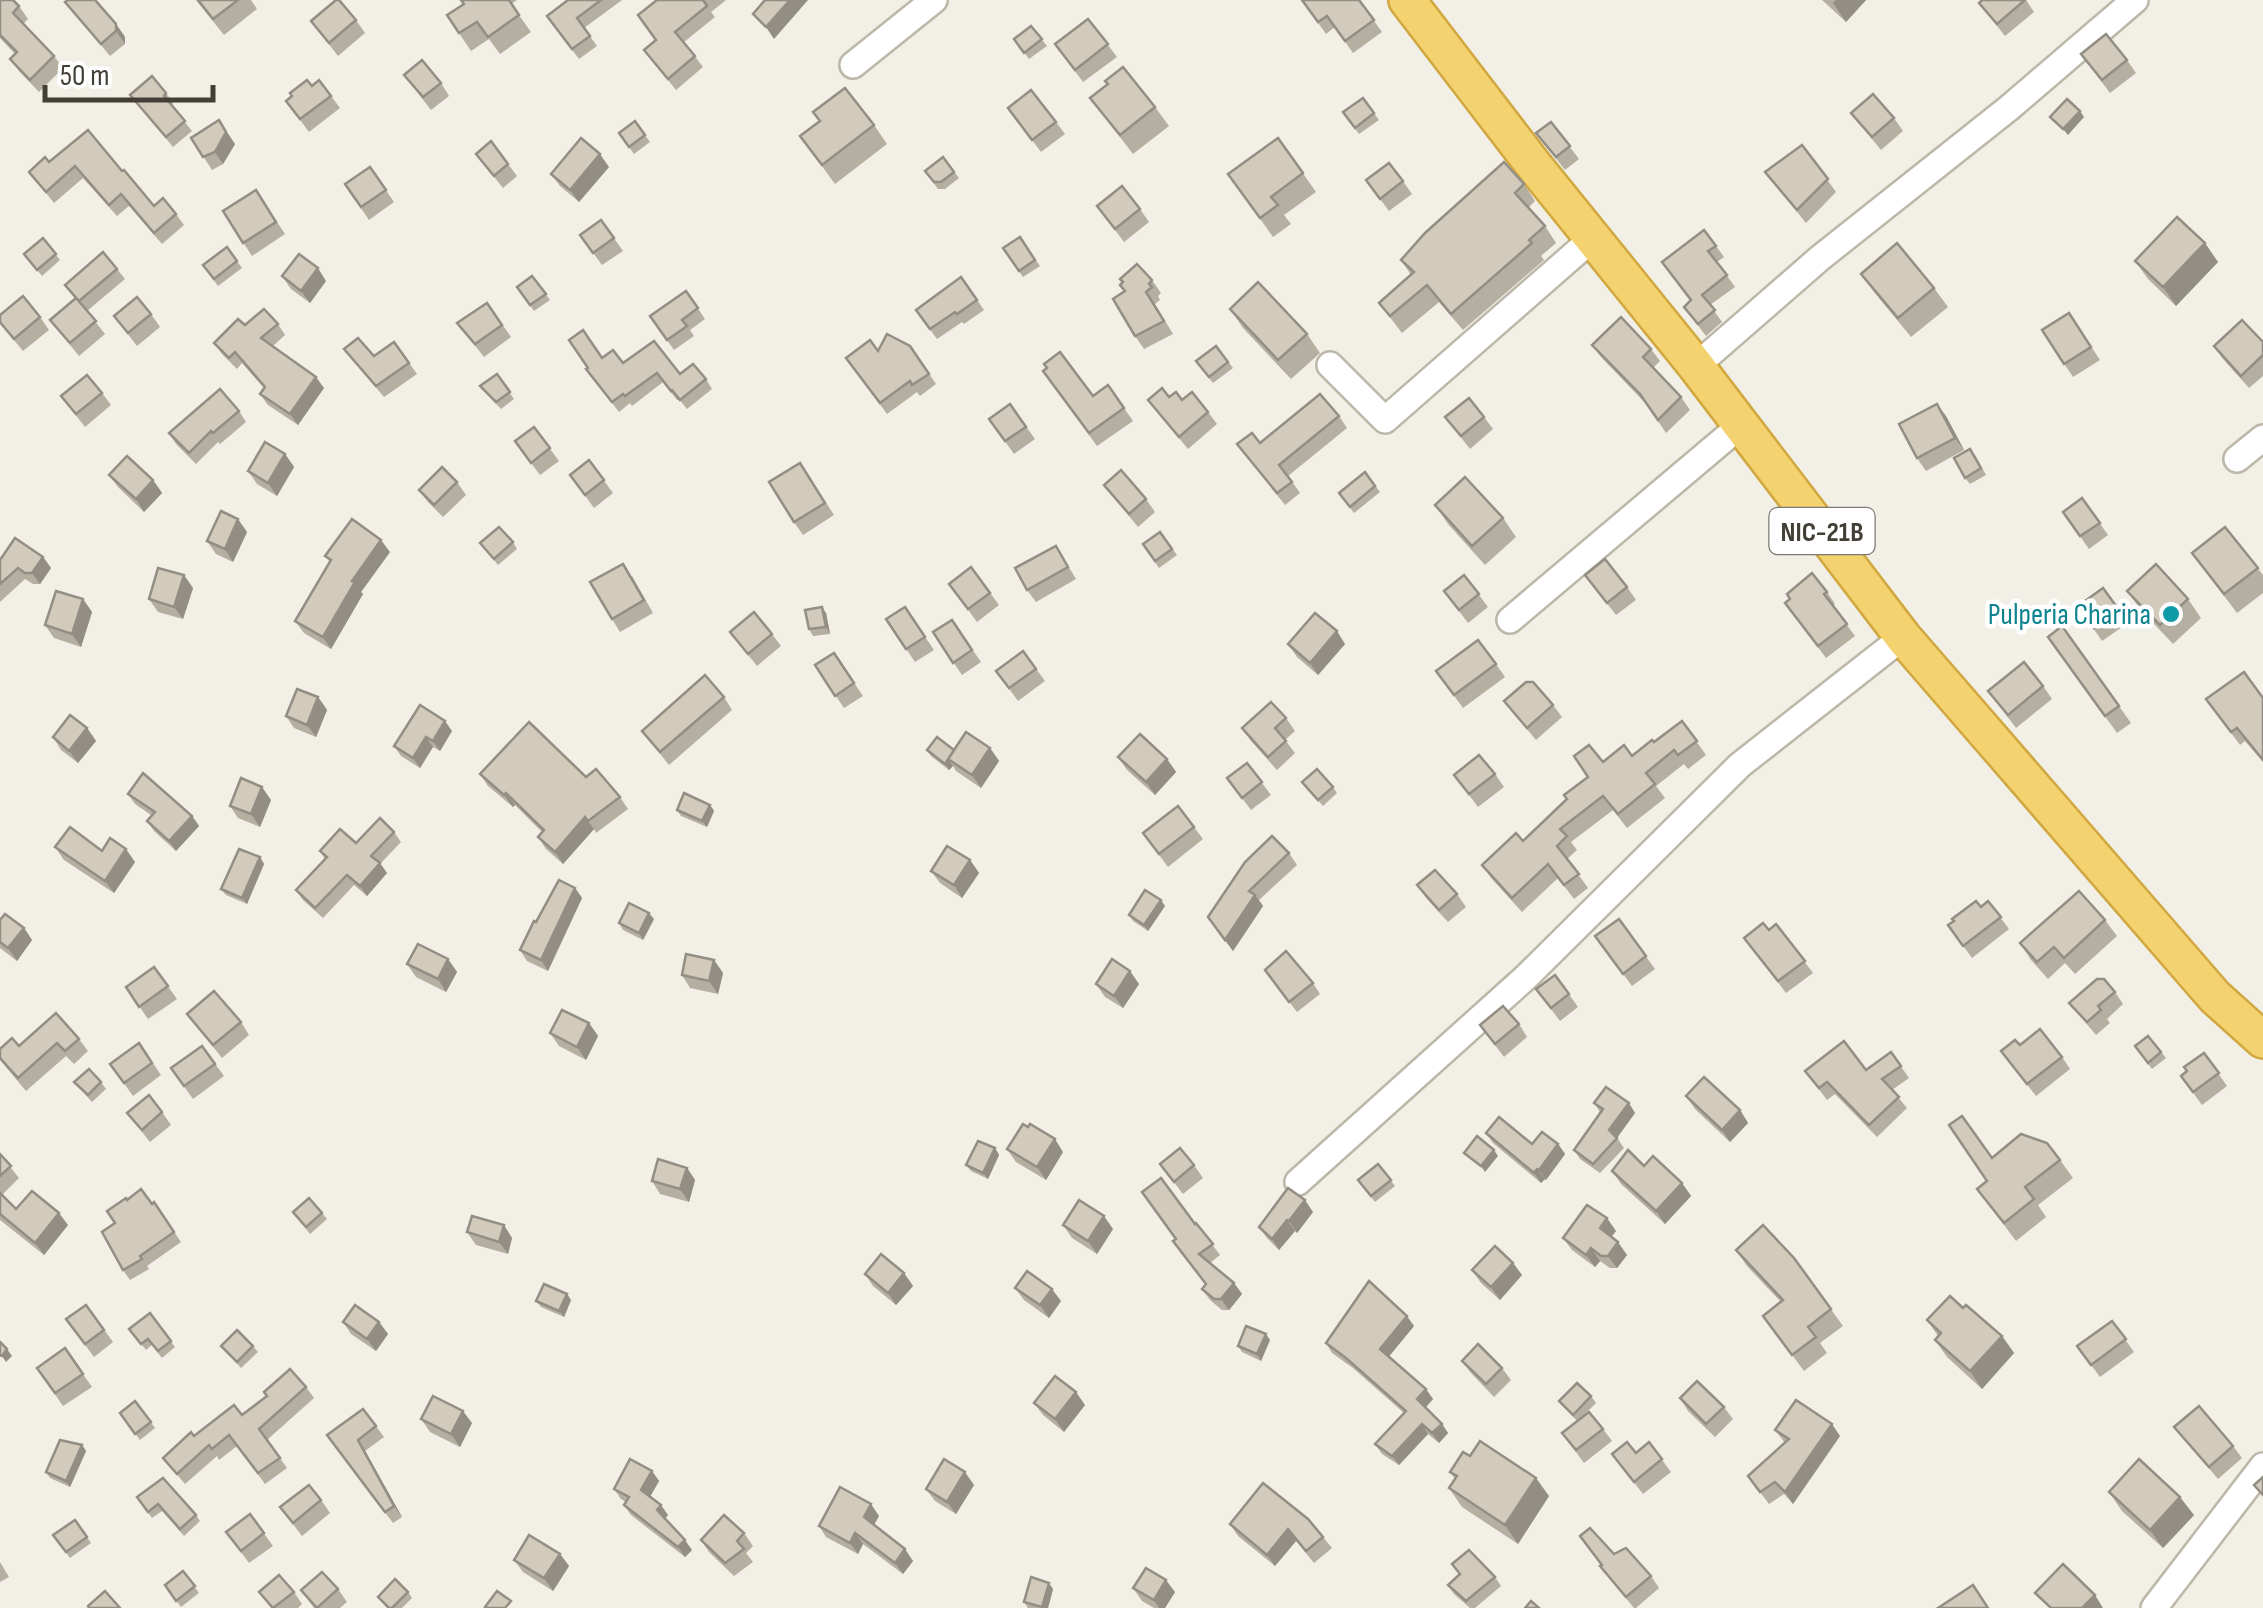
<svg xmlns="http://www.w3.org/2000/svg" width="2263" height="1608" font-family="'Sofia Sans Condensed',sans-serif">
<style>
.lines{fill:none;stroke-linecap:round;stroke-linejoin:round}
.minor-casing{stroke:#bcb7a9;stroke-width:30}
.highway-casing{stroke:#d1a840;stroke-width:40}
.minor{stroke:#fff;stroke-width:25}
.highway{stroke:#f3d26f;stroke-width:35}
.wall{fill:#b5afa2}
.shaded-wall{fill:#938e84}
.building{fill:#d2cbbc;stroke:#938e84;stroke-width:2.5}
.culture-dot{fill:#0f9aa8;stroke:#fff;stroke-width:4}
.labels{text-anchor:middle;stroke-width:9;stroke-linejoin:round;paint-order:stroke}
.shield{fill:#fff;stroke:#7b7972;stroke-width:2.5}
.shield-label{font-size:28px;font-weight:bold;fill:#433f36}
.culture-label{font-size:30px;fill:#0d838f;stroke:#fff;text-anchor:end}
</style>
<rect width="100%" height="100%" fill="#f1efe6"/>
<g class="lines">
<defs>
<g id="minor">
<polyline points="853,65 934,0"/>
<polyline points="1330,365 1385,420 1593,238"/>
<polyline points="1696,366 1820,258 2009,108 2135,0"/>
<polyline points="2237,459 2263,438"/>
<polyline points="1510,620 1741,425"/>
<polyline points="1298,1182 1525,978 1740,765 1903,637"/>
<polyline points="2154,1608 2263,1466"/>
</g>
<polyline id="highway" points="1407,0 1532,163 1696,366 1903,637 2215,997 2263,1040"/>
</defs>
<!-- minor casing -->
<use href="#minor" class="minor-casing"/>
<!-- highway casing -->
<use href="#highway" class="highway-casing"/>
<!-- minor -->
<use href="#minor" class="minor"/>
<!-- highway -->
<use href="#highway" class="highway"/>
</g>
<!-- wall -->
<g class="wall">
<polygon points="0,0 19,6 28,19 23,24 54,56 63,68 39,92 19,71 10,59 15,54 0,38"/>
<polygon points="196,0 251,0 257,9 224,35"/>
<polygon points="461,0 517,0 511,4 531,32 500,54 489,39 471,51 447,15 464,4"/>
<polygon points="568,0 622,0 584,28 597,46 579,59 547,16"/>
<polygon points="657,0 726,0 711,12 715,17 684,42 703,67 676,90 644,50 656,40"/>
<polygon points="1302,0 1359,0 1382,32 1353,53 1335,27 1326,34"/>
<polygon points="1822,0 1866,0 1846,22"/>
<polygon points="2026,0 2034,12 2005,36 1979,3"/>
<polygon points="65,2 116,24 125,37 125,44 110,56"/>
<polygon points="1088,19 1117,57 1083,82 1055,44"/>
<polygon points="356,20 365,33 338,56 311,21"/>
<polygon points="1031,26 1047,46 1029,59 1014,39"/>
<polygon points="2081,54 2127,60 2136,73 2110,93"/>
<polygon points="404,75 441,83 449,96 431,110"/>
<polygon points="319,80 340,108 309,132 286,101"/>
<polygon points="166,93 173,103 171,105 192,131 173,147 130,95"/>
<polygon points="1090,98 1155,107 1169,126 1133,154"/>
<polygon points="1363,98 1379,120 1359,134 1343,112"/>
<polygon points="1008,108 1056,122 1065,134 1041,152"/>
<polygon points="1851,113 1894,118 1903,131 1881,150"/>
<polygon points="635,121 650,142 634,154 619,133"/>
<polygon points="1551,122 1579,159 1565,170 1536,133"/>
<polygon points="874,125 887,144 835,184 800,136"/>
<polygon points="191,138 235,144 223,164 212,170"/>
<polygon points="1278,138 1316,192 1284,215 1291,224 1273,237 1228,174"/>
<polygon points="491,141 517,176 503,188 476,154"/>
<polygon points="1802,145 1836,192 1806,223 1765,172"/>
<polygon points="943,157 959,178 945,189 938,189 925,171"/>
<polygon points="49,162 122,171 154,206 176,214 184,225 162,244 129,206 117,216 83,178 54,203 29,172"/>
<polygon points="370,167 394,202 369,220 345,184"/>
<polygon points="609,167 579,202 560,186 551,174"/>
<polygon points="1366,180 1403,181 1412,194 1389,211"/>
<polygon points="1524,184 1535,201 1528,208 1545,226 1556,243 1541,256 1544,260 1463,330 1439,302 1402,333 1379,303 1411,275 1401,260"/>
<polygon points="256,190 285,234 252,256 223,211"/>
<polygon points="1097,206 1140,209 1149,222 1124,242"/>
<polygon points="601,220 623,251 602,265 580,235"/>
<polygon points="1704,230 1724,257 1717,262 1735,287 1710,305 1722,322 1706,336 1684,307 1691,301"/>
<polygon points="1020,237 1040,266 1023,277 1003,248"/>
<polygon points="43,238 60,260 42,276 24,254"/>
<polygon points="227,247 242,268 218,286 203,265"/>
<polygon points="2135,261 2218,262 2176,306 2148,279"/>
<polygon points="117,269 125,279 87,311 105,334 79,356 50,320 75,299 65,285"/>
<polygon points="1861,274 1934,288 1948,307 1911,337 1874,292"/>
<polygon points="282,276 326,281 310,303 291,289"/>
<polygon points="532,276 550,300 534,311 517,287"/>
<polygon points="961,277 984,310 964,324 962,322 937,339 916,310"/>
<polygon points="1152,280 1161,293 1158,296 1160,300 1155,304 1173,334 1144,349 1135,336 1125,292 1120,285"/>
<polygon points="686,291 705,319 690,330 694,336 674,350 650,316"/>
<polygon points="487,303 511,337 484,357 457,323"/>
<polygon points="1230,309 1307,334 1320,353 1291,379 1243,328"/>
<polygon points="2069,313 2100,360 2073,377 2042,330"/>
<polygon points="151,314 160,327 137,346 114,316"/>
<polygon points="40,317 49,330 23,351 0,323"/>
<polygon points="278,324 285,335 273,346 324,388 298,425 268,405 260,394 264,388 242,363 237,369 222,354 214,343 245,325"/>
<polygon points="394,342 417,374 384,397 344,349 374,356"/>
<polygon points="2263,342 2263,376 2249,388 2223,359 2214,346"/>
<polygon points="1592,345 1651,349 1660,361 1653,368 1681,397 1690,410 1666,433 1648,406 1601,357"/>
<polygon points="910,346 936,384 920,396 917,392 887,414 846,358"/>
<polygon points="1216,346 1233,368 1213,383 1196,361"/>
<polygon points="602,358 706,379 712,389 687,409 679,399 677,400 663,382 632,406 630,403 619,412 593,378 588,368"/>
<polygon points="1047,368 1093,396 1108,385 1133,421 1097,446 1043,371"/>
<polygon points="497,374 514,399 501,409 480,386"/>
<polygon points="102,393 111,405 85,427 61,396"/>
<polygon points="1169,397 1182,400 1208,412 1217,424 1188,449 1148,400"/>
<polygon points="1010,404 1035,439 1014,454 989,419"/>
<polygon points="239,411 246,422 220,444 218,442 196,464 176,444 169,433"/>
<polygon points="1339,416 1347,428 1288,476 1300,493 1285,505 1237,444 1260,443"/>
<polygon points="1946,416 1964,450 1926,471 1917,458"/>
<polygon points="1445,417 1484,417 1493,429 1470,449"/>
<polygon points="534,427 559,461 540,475 515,441"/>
<polygon points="285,454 294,467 277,496 257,484 248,471"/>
<polygon points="1975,455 1986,475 1970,484 1965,478"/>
<polygon points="589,460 613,493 594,508 570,475"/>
<polygon points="1365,472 1380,492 1354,513 1339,493"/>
<polygon points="109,475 153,480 162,493 144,512 118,487"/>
<polygon points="809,476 834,515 803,535 794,522"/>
<polygon points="457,482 466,495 443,517 428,502 419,490"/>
<polygon points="1104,485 1146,499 1155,512 1138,527"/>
<polygon points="2082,498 2108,535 2089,549 2063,512"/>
<polygon points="1435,505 1503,518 1516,537 1485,565 1448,524"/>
<polygon points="2225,527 2263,575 2263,593 2237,613 2192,553"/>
<polygon points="247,532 233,562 216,554 207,541"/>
<polygon points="1160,532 1177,555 1159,568 1143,544"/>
<polygon points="513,542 517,549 498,565 480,543"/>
<polygon points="1056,546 1076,579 1036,602 1027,590"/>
<polygon points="390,552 361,592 363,594 331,649 304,633 295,621 330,562 325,556"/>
<polygon points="43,557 51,568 40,584 33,584 25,579 0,602 0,560"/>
<polygon points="971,567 999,605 977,622 949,584"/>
<polygon points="1464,575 1488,607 1468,623 1444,591"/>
<polygon points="1585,575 1627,587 1636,600 1616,615"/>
<polygon points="632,576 653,613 620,632 612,619"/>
<polygon points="193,588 183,619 158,612 149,599"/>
<polygon points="2103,588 2128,623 2102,641 2078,606"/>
<polygon points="2127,591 2188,599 2201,618 2173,644 2141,610"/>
<polygon points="1827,592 1835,604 1833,606 1855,636 1826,658 1785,603"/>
<polygon points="83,599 92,612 81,647 54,638 45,625"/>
<polygon points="905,607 934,650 915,662 886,619"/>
<polygon points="826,613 830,634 813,636 809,629"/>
<polygon points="952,620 981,662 962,675 933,632"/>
<polygon points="2062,626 2131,723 2117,733 2048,637"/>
<polygon points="730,632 772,634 781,646 757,666"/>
<polygon points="1288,644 1345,644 1318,675 1297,657"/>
<polygon points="1023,651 1045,681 1018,701 996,671"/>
<polygon points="834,653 863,696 844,708 815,665"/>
<polygon points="1496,664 1505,677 1463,708 1436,671"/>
<polygon points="2043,686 2052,699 2016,728 1988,691"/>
<polygon points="318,697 327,710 316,737 294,728 286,716"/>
<polygon points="724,697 732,710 669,765 642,731"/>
<polygon points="2263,698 2263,762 2245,741 2240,745 2206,699"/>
<polygon points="1504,701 1553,705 1562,717 1536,740"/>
<polygon points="1286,718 1295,731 1285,740 1295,753 1277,770 1251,741 1242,728"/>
<polygon points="1682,721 1706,755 1688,769 1684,764 1656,786 1665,798 1627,828 1613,810 1571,842 1577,850 1567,859 1588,888 1574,899 1558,878 1522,912 1492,879 1482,865 1523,841 1567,799 1603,762 1632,756 1654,742"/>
<polygon points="87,728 96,741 78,763 61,750 53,737"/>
<polygon points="452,731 440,751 433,747 420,768 401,756 394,746"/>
<polygon points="990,748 999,761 981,788 956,771 953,766 949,770 931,756 927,750"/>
<polygon points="1118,757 1167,759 1176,772 1155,795 1127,770"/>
<polygon points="1247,763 1271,795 1251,810 1227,778"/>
<polygon points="480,774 586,777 620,797 628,809 596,833 594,829 563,864 546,849 538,837 542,832 515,805 513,807 488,786"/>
<polygon points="1495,774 1504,787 1478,807 1454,775"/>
<polygon points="1302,782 1333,787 1337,793 1323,806"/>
<polygon points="128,794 192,816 199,826 176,851 154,831 147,821 151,815 135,804"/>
<polygon points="271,800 260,827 238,818 230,806"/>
<polygon points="710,805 714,811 707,827 681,816 677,810"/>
<polygon points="1178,806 1203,839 1168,867 1143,833"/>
<polygon points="394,832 401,842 380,864 387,873 367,896 354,885 323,918 303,900 296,890 325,859 320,851 356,843"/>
<polygon points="55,847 102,851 135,862 114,893 64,860"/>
<polygon points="1289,853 1297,865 1259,900 1263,906 1233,951 1208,917"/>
<polygon points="260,857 264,864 247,904 226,895 221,889"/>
<polygon points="970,860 979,873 962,898 940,883 931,871"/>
<polygon points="1417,885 1457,894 1466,907 1448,922 1426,898"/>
<polygon points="575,888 582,898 548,971 527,961 520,950 536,922"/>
<polygon points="1988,901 2009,929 1972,958 1948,925"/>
<polygon points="1165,906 1148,931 1133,921 1129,915"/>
<polygon points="654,919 643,940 623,930 619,923"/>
<polygon points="1619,919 1655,969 1632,986 1595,936"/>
<polygon points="0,920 24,928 32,940 17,961 0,948"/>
<polygon points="2105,920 2117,936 2075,974 2065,963 2048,979 2031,960 2020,943"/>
<polygon points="1776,924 1813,973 1786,993 1753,950 1769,930"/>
<polygon points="448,959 457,972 446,992 416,977 407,964"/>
<polygon points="714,960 723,973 718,994 690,988 682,975"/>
<polygon points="154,967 177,999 148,1019 126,987"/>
<polygon points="1265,970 1313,983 1320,994 1297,1012"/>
<polygon points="1555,975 1578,1007 1560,1021 1536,989"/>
<polygon points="1096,984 1139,984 1123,1008 1105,997"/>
<polygon points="2115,992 2123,1004 2107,1019 2110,1023 2096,1035 2069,1003"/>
<polygon points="187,1014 241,1022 249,1035 222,1058"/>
<polygon points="589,1023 598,1036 586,1060 559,1046 550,1033"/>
<polygon points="1519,1024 1527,1037 1504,1057 1480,1025"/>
<polygon points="2148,1036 2166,1058 2152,1069 2135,1046"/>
<polygon points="79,1039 88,1051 74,1064 66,1056 26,1091 0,1060 0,1049 19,1046"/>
<polygon points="139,1043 161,1075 133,1096 110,1064"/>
<polygon points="2020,1045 2062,1057 2070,1069 2036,1096 2001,1051"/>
<polygon points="202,1046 224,1076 193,1099 171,1068"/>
<polygon points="1891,1052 1909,1078 1892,1090 1907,1108 1877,1137 1835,1094 1827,1100 1805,1071 1866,1070"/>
<polygon points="2204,1053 2227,1086 2202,1105 2181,1076 2187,1071"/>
<polygon points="74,1082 101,1082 106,1089 92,1102"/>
<polygon points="1686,1096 1740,1110 1748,1123 1730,1142 1695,1109"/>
<polygon points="1594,1103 1635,1113 1617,1138 1624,1148 1600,1173 1580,1159 1574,1150 1600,1112"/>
<polygon points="162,1112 171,1125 150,1142 127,1113"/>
<polygon points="1486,1133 1532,1144 1558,1144 1565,1154 1546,1180 1545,1179 1541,1183 1493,1143"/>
<polygon points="995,1148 999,1155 988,1179 971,1171 966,1165"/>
<polygon points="1007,1149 1063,1152 1046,1180 1016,1162"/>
<polygon points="0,1154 19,1178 2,1195 16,1209 68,1225 44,1255 0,1220"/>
<polygon points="1992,1158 2060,1160 2073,1178 2038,1205 2046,1217 2016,1241 1977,1189 1987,1181"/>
<polygon points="1160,1164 1194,1165 1203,1178 1183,1194"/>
<polygon points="1378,1164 1395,1186 1375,1202 1358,1180"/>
<polygon points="1644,1166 1682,1183 1691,1196 1665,1224 1621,1184 1612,1171"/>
<polygon points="687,1168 695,1180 689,1202 660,1194 652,1181"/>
<polygon points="127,1200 152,1204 154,1202 181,1242 147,1266 149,1269 130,1280 123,1270 115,1223"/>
<polygon points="293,1212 322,1213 327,1219 310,1234"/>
<polygon points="1313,1212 1297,1233 1295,1231 1279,1250 1267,1238 1259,1227"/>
<polygon points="1196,1223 1220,1255 1210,1263 1234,1283 1242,1294 1229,1310 1222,1310 1210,1300 1202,1289 1206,1285 1195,1224"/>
<polygon points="1063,1225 1113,1229 1097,1254 1072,1238"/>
<polygon points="1616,1231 1611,1237 1627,1255 1617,1268 1610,1268 1600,1261 1595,1267 1572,1250 1563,1238"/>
<polygon points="467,1232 512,1238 508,1254 476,1245"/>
<polygon points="1736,1250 1794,1258 1843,1326 1820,1343 1827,1353 1804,1371 1763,1316 1781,1302 1747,1266"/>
<polygon points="1513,1263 1522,1275 1500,1300 1481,1283 1472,1270"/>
<polygon points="904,1273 913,1286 896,1305 873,1286 865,1274"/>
<polygon points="1015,1288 1061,1301 1049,1318 1024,1300"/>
<polygon points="567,1294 571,1300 564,1317 541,1307 536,1301"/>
<polygon points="86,1305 113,1342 94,1357 66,1319"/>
<polygon points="1963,1308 2002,1336 2014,1353 1982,1389 1947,1357 1935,1340 1938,1336 1927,1320"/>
<polygon points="150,1313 175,1347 162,1358 152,1345 146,1350 129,1329"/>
<polygon points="2112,1321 2134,1352 2100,1377 2077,1346"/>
<polygon points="343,1322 379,1322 388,1334 376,1351 351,1334"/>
<polygon points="1414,1326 1389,1356 1433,1399 1426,1407 1442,1424 1448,1433 1439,1443 1428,1434 1399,1465 1382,1454 1375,1444 1404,1413 1353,1368 1332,1353 1326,1343"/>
<polygon points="1270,1340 1261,1361 1242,1352 1238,1346"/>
<polygon points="221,1346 253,1346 258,1352 241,1368"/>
<polygon points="65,1348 92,1387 63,1406 37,1368"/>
<polygon points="1462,1361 1502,1368 1511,1380 1494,1397 1471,1373"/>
<polygon points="306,1387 314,1398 267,1440 287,1468 265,1484 237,1446 219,1460 217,1456 185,1484 163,1458 194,1436"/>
<polygon points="1591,1396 1596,1403 1579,1420 1603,1429 1612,1441 1584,1463 1562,1433 1577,1421 1559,1401"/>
<polygon points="1680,1398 1724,1407 1733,1419 1715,1437 1688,1411"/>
<polygon points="135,1401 155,1428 140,1440 120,1413"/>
<polygon points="1034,1403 1085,1405 1064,1432 1043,1415"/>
<polygon points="363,1409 384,1437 365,1451 402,1517 393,1523 327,1435"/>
<polygon points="421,1419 472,1423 460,1447 430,1432"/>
<polygon points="2174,1427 2233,1446 2242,1458 2218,1479"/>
<polygon points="1775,1430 1840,1436 1793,1504 1784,1494 1769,1504 1748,1476 1785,1443"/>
<polygon points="1649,1442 1671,1472 1643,1494 1612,1454 1636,1453"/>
<polygon points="82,1445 86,1451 70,1487 50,1478 46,1472"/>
<polygon points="652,1471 659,1481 650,1497 668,1515 665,1518 692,1550 685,1557 631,1515 624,1505 626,1502 621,1499 614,1489"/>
<polygon points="1450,1472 1549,1496 1518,1544 1462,1507 1449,1488 1455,1479"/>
<polygon points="974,1485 956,1514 935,1501 926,1489"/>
<polygon points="2109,1492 2194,1515 2163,1548 2122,1511"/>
<polygon points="137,1497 196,1515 200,1521 184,1536 162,1511 152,1518"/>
<polygon points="321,1500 330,1513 302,1536 280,1507"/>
<polygon points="250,1514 273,1546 249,1563 226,1532"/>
<polygon points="879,1516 874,1525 913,1561 903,1574 863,1544 858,1554 826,1537 819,1526"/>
<polygon points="75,1520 91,1543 70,1558 53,1535"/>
<polygon points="1230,1524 1323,1537 1332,1548 1314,1563 1296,1541 1275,1566 1238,1536"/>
<polygon points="744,1533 753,1546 746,1553 753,1562 734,1576 709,1552 701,1540"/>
<polygon points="560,1554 569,1566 553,1591 523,1572 514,1560"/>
<polygon points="1614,1554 1651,1576 1659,1588 1636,1608 1634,1608 1600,1566"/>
<polygon points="0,1562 9,1577 0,1582"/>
<polygon points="1452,1564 1495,1577 1501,1586 1475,1608 1470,1608 1454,1594 1448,1585 1460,1575"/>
<polygon points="183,1571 199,1593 181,1607 165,1585"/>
<polygon points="1133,1588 1175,1592 1165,1608 1154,1608 1142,1601"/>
<polygon points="338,1589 347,1602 340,1608 314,1608 301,1590"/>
<polygon points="1053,1589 1048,1608 1028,1608 1024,1602"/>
<polygon points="259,1592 294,1592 302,1604 298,1608 271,1608"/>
<polygon points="408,1592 412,1598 402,1608 387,1608 378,1597"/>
</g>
<!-- shaded-wall -->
<g class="shaded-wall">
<polygon points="790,0 808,0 774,39 766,27"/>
<polygon points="1836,0 1866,0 1846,22 1833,3"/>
<polygon points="116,24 125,37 125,44 116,31"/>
<polygon points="2080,111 2084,117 2068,135 2063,129"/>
<polygon points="219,120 235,144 223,164 215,152"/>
<polygon points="600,154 609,167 579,202 570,190"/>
<polygon points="2205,243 2218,262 2176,306 2163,287"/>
<polygon points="318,268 326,281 310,303 301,291"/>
<polygon points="316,377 324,388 298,425 290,414"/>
<polygon points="1937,404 1946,416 1964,450 1955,438"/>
<polygon points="285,454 294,467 277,496 268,483"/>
<polygon points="153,480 162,493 144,512 136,499"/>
<polygon points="238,519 247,532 233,562 225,549"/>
<polygon points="381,540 390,552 361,592 363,594 331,649 323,637 352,581"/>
<polygon points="43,557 51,568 40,584 32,573"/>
<polygon points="184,575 193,588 183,619 174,607"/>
<polygon points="83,599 92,612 81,647 72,634"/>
<polygon points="822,607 826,613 830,634 826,627"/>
<polygon points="1337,631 1345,644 1318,675 1310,663"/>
<polygon points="318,697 327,710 316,737 307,725"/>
<polygon points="445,721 452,731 440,751 433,741"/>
<polygon points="87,728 96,741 78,763 69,751"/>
<polygon points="426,737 433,747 420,768 413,758"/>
<polygon points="990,748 999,761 981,788 972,775"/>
<polygon points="1167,759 1176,772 1155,795 1146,782"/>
<polygon points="948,760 953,766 949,770 945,764"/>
<polygon points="262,787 271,800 260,827 251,814"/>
<polygon points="506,793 515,805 513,807 504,795"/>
<polygon points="710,805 714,811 707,827 702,821"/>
<polygon points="192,816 199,826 176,851 169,841"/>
<polygon points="585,817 594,829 563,864 555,852"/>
<polygon points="126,849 135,862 114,893 105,881"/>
<polygon points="260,857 264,864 247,904 242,898"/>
<polygon points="970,860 979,873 962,898 954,885"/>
<polygon points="380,863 387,873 367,896 360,886"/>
<polygon points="575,888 582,898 548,971 541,960"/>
<polygon points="1255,895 1263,906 1233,951 1225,940"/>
<polygon points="1161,900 1165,906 1148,931 1144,925"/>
<polygon points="649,913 654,919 643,940 639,933"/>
<polygon points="24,928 32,940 17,961 8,948"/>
<polygon points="448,959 457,972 446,992 438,979"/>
<polygon points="714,960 723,973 718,994 709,981"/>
<polygon points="1130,971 1139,984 1123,1008 1114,996"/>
<polygon points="589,1023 598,1036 586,1060 577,1047"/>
<polygon points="1629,1103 1635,1113 1616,1139 1609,1130"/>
<polygon points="1740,1110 1748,1123 1730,1142 1722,1130"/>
<polygon points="1055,1139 1063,1152 1046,1180 1037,1167"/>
<polygon points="1558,1144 1565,1154 1546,1180 1539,1170"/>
<polygon points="995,1148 999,1155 988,1179 983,1173"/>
<polygon points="1494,1150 1498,1156 1485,1172 1481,1166"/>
<polygon points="687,1168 695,1180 689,1202 680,1189"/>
<polygon points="1537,1169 1545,1179 1541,1183 1534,1173"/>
<polygon points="1682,1183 1691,1196 1665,1224 1656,1211"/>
<polygon points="1305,1200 1313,1212 1297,1233 1289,1221"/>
<polygon points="59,1213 68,1225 44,1255 35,1243"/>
<polygon points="1104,1216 1113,1229 1097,1254 1088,1241"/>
<polygon points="1607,1218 1616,1231 1608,1241 1600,1228"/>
<polygon points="1287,1220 1295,1231 1279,1250 1272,1239"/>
<polygon points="504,1225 512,1238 508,1254 499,1242"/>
<polygon points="1618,1242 1627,1255 1617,1268 1608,1256"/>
<polygon points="1591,1248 1600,1261 1595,1267 1586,1255"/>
<polygon points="1513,1263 1522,1275 1500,1300 1491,1287"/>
<polygon points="904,1273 913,1286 896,1305 888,1293"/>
<polygon points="1234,1283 1242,1294 1229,1310 1221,1299"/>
<polygon points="1052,1289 1061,1301 1049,1318 1040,1305"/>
<polygon points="567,1294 571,1300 564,1317 559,1311"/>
<polygon points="1407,1316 1414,1326 1387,1359 1380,1349"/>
<polygon points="379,1322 388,1334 376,1351 367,1339"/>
<polygon points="1266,1334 1270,1340 1261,1361 1257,1354"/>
<polygon points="2002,1336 2014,1353 1982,1389 1970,1371"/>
<polygon points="7,1349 12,1356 6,1362 2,1356"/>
<polygon points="1426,1389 1433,1399 1424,1409 1417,1399"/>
<polygon points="1076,1392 1085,1405 1064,1432 1055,1419"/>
<polygon points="463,1411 472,1423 460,1447 451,1434"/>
<polygon points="1422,1424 1428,1434 1399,1465 1392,1456"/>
<polygon points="1442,1424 1448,1433 1439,1443 1432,1433"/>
<polygon points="1832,1424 1840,1436 1793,1504 1785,1492"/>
<polygon points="358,1440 365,1451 402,1517 394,1506"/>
<polygon points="82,1445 86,1451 70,1487 66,1481"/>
<polygon points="652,1471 659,1481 648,1500 641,1490"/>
<polygon points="965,1472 974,1485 956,1514 947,1502"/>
<polygon points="1536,1478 1549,1496 1518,1544 1505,1525"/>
<polygon points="2180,1497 2194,1515 2163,1548 2150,1530"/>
<polygon points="871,1504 879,1516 872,1528 864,1517"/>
<polygon points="661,1505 668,1515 664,1520 657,1510"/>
<polygon points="1288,1529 1296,1541 1275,1566 1267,1555"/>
<polygon points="855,1533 863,1544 858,1554 850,1543"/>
<polygon points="685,1540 692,1550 685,1557 678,1547"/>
<polygon points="905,1549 913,1561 903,1574 895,1563"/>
<polygon points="560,1554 569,1566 553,1591 544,1578"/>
<polygon points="1166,1580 1175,1592 1165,1608 1159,1608 1154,1600"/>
<polygon points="1049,1583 1053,1589 1048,1608 1042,1608"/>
<polygon points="2095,1595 2103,1608 2082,1608"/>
</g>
<!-- building -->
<g class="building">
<polygon points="0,0 13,0 19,6 13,13 54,56 30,80 10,59 17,52 0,35"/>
<polygon points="68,0 95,0 116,24 116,31 101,44 65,2"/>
<polygon points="198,0 238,0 213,19"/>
<polygon points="336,0 339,0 356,20 329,43 311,21"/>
<polygon points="461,0 509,0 519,15 488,37 477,22 459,33 447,15 464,4"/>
<polygon points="568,0 601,0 577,18 590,36 572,49 547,16"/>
<polygon points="657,0 703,0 707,6 675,32 695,56 668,79 644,50 656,40 638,15"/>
<polygon points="765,0 790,0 766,27 753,14"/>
<polygon points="1302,0 1359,0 1374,20 1345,41 1327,16 1318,22"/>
<polygon points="1982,0 2025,0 1997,24 1979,3"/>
<polygon points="1088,19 1108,44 1075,70 1055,44"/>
<polygon points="1031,26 1042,39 1024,53 1014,39"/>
<polygon points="2106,34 2127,60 2102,80 2081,54"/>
<polygon points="422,60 441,83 423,97 404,75"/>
<polygon points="1123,67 1155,107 1120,135 1090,98 1108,84 1105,81"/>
<polygon points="152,76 166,93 164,96 185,121 166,137 130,95"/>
<polygon points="307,80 312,86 319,80 331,96 300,119 286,101 292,96 290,93"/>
<polygon points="845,88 874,125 822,165 800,136 820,121 813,112"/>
<polygon points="1031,90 1056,122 1032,140 1008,108"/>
<polygon points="1873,94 1894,118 1872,137 1851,113"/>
<polygon points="1363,98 1374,113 1355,128 1343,112"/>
<polygon points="2067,99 2080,111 2063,129 2050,117"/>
<polygon points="219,120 226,132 215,152 203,157 191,138"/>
<polygon points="635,121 645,135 629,147 619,133"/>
<polygon points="1551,122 1570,146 1556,157 1536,133"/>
<polygon points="88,130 122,171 124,170 154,206 163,198 176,214 154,233 121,194 109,205 75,166 46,192 29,172 45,157 49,162"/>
<polygon points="581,138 600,154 570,190 551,174"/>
<polygon points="1278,138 1303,173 1271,197 1278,205 1260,218 1228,174"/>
<polygon points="491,141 508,164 494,176 476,154"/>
<polygon points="1802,145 1828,179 1797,210 1765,172"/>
<polygon points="943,157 954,172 941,182 934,182 925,171"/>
<polygon points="1504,162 1524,184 1515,193 1545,226 1529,240 1532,243 1451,314 1427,285 1390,316 1379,303 1414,272 1401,260 1425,233"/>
<polygon points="1389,163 1403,181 1380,199 1366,180"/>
<polygon points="370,167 386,190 361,207 345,184"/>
<polygon points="1122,186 1140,209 1115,229 1097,206"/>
<polygon points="256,190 276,222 243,243 223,211"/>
<polygon points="2177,217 2205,243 2163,287 2135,261"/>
<polygon points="601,220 614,238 593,253 580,235"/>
<polygon points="1704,230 1716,246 1708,251 1727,275 1702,295 1715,310 1698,324 1684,307 1691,300 1662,262"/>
<polygon points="1020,237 1035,260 1019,271 1003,248"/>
<polygon points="43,238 56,254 37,270 24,254"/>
<polygon points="1897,243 1934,288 1898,318 1861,274"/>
<polygon points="227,247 237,261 214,279 203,265"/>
<polygon points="103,252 117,269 79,301 65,285"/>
<polygon points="299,254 318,268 301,291 282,276"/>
<polygon points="1137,264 1152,280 1149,284 1152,287 1146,292 1164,321 1135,336 1113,299 1125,291 1120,285 1123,282 1120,279"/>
<polygon points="532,276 546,294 530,305 517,287"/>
<polygon points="961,277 977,300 957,314 955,312 930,329 916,310"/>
<polygon points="1258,282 1307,334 1278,360 1230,309"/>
<polygon points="686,291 698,308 682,320 687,326 667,340 650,316"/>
<polygon points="23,296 40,317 14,339 0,322 0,315"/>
<polygon points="137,297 151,314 128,333 114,316"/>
<polygon points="76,298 96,321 70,343 50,320"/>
<polygon points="487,303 502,325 475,344 457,323"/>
<polygon points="264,309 278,324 261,338 316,377 290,414 260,394 265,387 235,352 229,358 214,343 238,319 245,325"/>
<polygon points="2069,313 2091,347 2064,364 2042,330"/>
<polygon points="1621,317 1651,349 1643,357 1681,397 1658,420 1640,394 1592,345"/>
<polygon points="2242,320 2263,342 2263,355 2241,376 2214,346"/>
<polygon points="583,330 602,358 613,350 623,363 654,341 680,374 693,364 706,379 680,400 672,390 671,391 657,373 625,396 623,394 612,402 586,369 588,368 569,340"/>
<polygon points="887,334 910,346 929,374 912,385 910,381 880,403 846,358 870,340 878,351"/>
<polygon points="358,338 374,356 394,342 409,363 376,386 344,349"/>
<polygon points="1216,346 1228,362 1209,377 1196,361"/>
<polygon points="1060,352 1093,396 1108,385 1124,408 1089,433 1043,371 1047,368 1044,364"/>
<polygon points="497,374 510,392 496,402 480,386"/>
<polygon points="87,375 102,393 76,414 61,396"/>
<polygon points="1162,388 1169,397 1176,392 1182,400 1192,392 1208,412 1179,437 1148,400"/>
<polygon points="220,389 239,411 213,433 211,431 189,453 169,433"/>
<polygon points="1320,394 1339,416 1279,465 1292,482 1277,493 1237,444 1252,433 1260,443"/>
<polygon points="1469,398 1484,417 1461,436 1445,417"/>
<polygon points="1010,404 1026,427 1005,441 989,419"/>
<polygon points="1937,404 1955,438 1917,458 1899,424"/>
<polygon points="534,427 550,448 531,463 515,441"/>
<polygon points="265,442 285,454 268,483 248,471"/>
<polygon points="1970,449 1981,468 1965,478 1954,458"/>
<polygon points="127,456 153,480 136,499 109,475"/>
<polygon points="589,460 604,480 585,495 570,475"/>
<polygon points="800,463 825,503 794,522 769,482"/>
<polygon points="442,467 457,482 434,505 419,490"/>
<polygon points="1121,470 1146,499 1129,514 1104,485"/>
<polygon points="1365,472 1375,486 1350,507 1339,493"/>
<polygon points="1465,477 1503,518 1472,546 1435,505"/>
<polygon points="2082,498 2100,523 2080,536 2063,512"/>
<polygon points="221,511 238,519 225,549 207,541"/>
<polygon points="352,519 381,540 352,581 355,582 323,637 295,621 331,560 325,556"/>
<polygon points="499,527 513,542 494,559 480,543"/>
<polygon points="2225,527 2258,568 2224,594 2192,553"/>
<polygon points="1160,532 1172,549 1155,561 1143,544"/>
<polygon points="15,538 43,557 32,573 25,573 18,568 0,584 0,560"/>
<polygon points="1056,546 1068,567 1027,590 1015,568"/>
<polygon points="1605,559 1627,587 1607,603 1585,575"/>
<polygon points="623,564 644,600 612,619 590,582"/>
<polygon points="2156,564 2188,599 2160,625 2127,591"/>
<polygon points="971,567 990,593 968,609 949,584"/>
<polygon points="158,568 184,575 174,607 149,599"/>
<polygon points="1812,573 1827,592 1824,594 1847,624 1818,646 1785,603 1790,599 1787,594"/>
<polygon points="1464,575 1479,594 1459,610 1444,591"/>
<polygon points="2103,588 2119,610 2094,628 2078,606"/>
<polygon points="56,591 83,599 72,634 45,625"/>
<polygon points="822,607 826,627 809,629 805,610"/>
<polygon points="905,607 925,637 906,649 886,619"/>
<polygon points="754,612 772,634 748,654 730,632"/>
<polygon points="1315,613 1337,631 1310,663 1288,644"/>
<polygon points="952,620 972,650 953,663 933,632"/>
<polygon points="2062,626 2119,706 2105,716 2048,637"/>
<polygon points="1478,640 1496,664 1454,695 1436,671"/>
<polygon points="1023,651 1036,669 1009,688 996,671"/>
<polygon points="834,653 854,683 835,696 815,665"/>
<polygon points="2024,662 2043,686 2008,715 1988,691"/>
<polygon points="2244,672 2263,698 2263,760 2237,728 2231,732 2206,699"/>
<polygon points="705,675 724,697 660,752 642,731"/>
<polygon points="1526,682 1533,682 1553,705 1527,728 1504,701"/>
<polygon points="297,689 318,697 307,725 286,716"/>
<polygon points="1271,702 1286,718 1275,728 1286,741 1268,757 1242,728"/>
<polygon points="420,705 445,721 433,741 426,737 413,758 394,746"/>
<polygon points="70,715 87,728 69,751 53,737"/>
<polygon points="1682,721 1697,741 1678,755 1674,750 1646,773 1655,784 1618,814 1603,796 1560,829 1567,836 1557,846 1579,874 1564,885 1548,864 1512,898 1482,865 1516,833 1523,841 1567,799 1564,795 1588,777 1574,756 1589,745 1603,762 1624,745 1632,756 1652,740 1654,742"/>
<polygon points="529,722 586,777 596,769 620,797 588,821 585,817 555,852 538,837 544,830 506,793 504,795 480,774"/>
<polygon points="966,732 990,748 972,775 948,759"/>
<polygon points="1140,734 1167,759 1146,782 1118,757"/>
<polygon points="937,737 954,750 945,764 927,750"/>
<polygon points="1479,755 1495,774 1469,794 1454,775"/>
<polygon points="1247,763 1262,782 1242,798 1227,778"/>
<polygon points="1317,769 1333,787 1318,800 1302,782"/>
<polygon points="143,773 192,816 169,841 147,821 155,812 128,794"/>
<polygon points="241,778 262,787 251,814 230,806"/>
<polygon points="684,793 710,805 702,821 677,810"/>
<polygon points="1178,806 1194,827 1159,854 1143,833"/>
<polygon points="380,818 394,832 371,856 380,863 360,886 347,875 315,908 296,890 327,857 320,851 340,829 356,843"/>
<polygon points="70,827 102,851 110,838 126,849 105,881 55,847"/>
<polygon points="1272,836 1289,853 1249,891 1255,895 1225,940 1208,917 1245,862"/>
<polygon points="947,846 970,860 954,885 931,871"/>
<polygon points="239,849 260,857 242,898 221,889"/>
<polygon points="1435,870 1457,894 1439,910 1417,885"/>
<polygon points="559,880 575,888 541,960 520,950 534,921 536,922"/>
<polygon points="1145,890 1161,900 1144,925 1129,915"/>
<polygon points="2079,891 2105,920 2064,958 2054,947 2037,962 2020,943"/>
<polygon points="1976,901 1981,907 1988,901 2001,917 1963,946 1948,925 1954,921 1952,919"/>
<polygon points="629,903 649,913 639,933 619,923"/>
<polygon points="5,914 24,928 8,948 0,942 0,920"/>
<polygon points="1619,919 1646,956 1623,974 1595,936"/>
<polygon points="1763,923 1769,930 1776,924 1805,961 1778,981 1744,938"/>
<polygon points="418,944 448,959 438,979 407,964"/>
<polygon points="1286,951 1313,983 1289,1002 1265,970"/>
<polygon points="686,954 714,960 709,981 682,975"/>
<polygon points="1112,959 1130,971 1114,996 1096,984"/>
<polygon points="154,967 168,986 139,1007 126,987"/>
<polygon points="1555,975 1569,994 1551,1008 1536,989"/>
<polygon points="2097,979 2104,979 2115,992 2098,1006 2101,1010 2087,1022 2069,1003"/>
<polygon points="214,991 241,1022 213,1045 187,1014"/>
<polygon points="1503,1006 1519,1024 1495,1044 1480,1025"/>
<polygon points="562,1010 589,1023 577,1047 550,1033"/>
<polygon points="56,1013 79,1039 65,1051 57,1043 18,1078 0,1058 0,1049 12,1038 19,1046"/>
<polygon points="2040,1029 2062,1057 2027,1084 2001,1051 2015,1040 2020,1045"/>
<polygon points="2148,1036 2161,1052 2148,1063 2135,1046"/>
<polygon points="1844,1041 1866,1070 1891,1052 1901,1066 1882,1079 1899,1097 1869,1125 1827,1082 1819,1088 1805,1071"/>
<polygon points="139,1043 152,1063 124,1083 110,1064"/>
<polygon points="202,1046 215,1064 184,1086 171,1068"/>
<polygon points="2204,1053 2219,1073 2193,1092 2181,1076 2187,1071 2184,1067"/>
<polygon points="89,1069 101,1082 88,1095 74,1082"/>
<polygon points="1704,1077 1740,1110 1722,1130 1686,1096"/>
<polygon points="1606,1087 1629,1103 1609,1130 1617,1138 1593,1164 1574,1150 1603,1109 1594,1103"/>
<polygon points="149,1095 162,1112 142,1130 127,1113"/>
<polygon points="1962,1116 1992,1158 2021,1134 2047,1143 2060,1160 2025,1187 2034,1199 2004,1223 1977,1189 1987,1181 1949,1125"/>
<polygon points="1499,1117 1532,1144 1542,1132 1558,1144 1539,1170 1537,1169 1534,1173 1486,1133"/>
<polygon points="1023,1124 1028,1127 1030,1124 1055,1139 1037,1167 1007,1149"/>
<polygon points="1477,1136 1494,1150 1481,1166 1464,1153"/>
<polygon points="978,1141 995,1148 983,1173 966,1165"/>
<polygon points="1180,1148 1194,1165 1174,1182 1160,1164"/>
<polygon points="1628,1150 1644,1166 1653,1156 1682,1183 1656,1211 1612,1171"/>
<polygon points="0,1154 11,1166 0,1176"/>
<polygon points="658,1159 687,1168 680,1189 652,1181"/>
<polygon points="1378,1164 1391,1180 1371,1196 1358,1180"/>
<polygon points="1161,1178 1195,1224 1196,1223 1213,1244 1199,1254 1234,1283 1221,1299 1214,1299 1202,1289 1206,1284 1173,1241 1176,1239 1142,1192"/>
<polygon points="1288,1188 1305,1200 1289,1221 1287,1220 1272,1239 1259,1227"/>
<polygon points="141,1189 152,1204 154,1202 174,1232 140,1256 142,1259 123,1270 102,1232 115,1223 107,1211 126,1198 127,1200"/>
<polygon points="32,1191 59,1213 35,1243 0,1214 0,1193 16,1209"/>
<polygon points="309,1198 322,1213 306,1227 293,1212"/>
<polygon points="1079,1200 1104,1216 1088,1241 1063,1225"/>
<polygon points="1587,1205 1607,1218 1600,1228 1618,1242 1608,1256 1601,1256 1591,1248 1586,1255 1563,1238"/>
<polygon points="472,1216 504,1225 499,1242 467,1232"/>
<polygon points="1763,1225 1794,1258 1831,1309 1808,1327 1816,1337 1792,1355 1763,1316 1783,1300 1736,1250"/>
<polygon points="1495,1246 1513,1263 1491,1287 1472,1270"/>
<polygon points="881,1254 904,1273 888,1293 865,1274"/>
<polygon points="1027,1271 1052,1289 1040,1305 1015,1288"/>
<polygon points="1369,1281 1407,1316 1380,1349 1426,1389 1417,1399 1442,1424 1432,1433 1422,1424 1392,1456 1375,1444 1406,1411 1346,1358 1326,1343"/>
<polygon points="544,1284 567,1294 559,1311 536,1301"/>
<polygon points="1950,1296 1963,1308 1966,1305 2002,1336 1970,1371 1935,1340 1941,1333 1927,1320"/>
<polygon points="86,1305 104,1330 85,1344 66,1319"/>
<polygon points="355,1305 379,1322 367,1339 343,1322"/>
<polygon points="150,1313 171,1341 158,1351 148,1339 141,1344 129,1329"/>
<polygon points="2112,1321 2126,1339 2091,1365 2077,1346"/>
<polygon points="1246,1326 1266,1334 1257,1354 1238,1346"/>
<polygon points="237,1330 253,1346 237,1362 221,1346"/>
<polygon points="0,1342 7,1349 2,1356 0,1355"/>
<polygon points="1478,1344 1502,1368 1486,1384 1462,1361"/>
<polygon points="65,1348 83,1374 55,1393 37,1368"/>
<polygon points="290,1369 306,1387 259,1429 280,1458 258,1473 229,1435 212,1449 209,1445 177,1474 163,1458 191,1432 194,1436 234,1405 242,1415 267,1396 264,1392"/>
<polygon points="1055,1376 1076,1392 1055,1419 1034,1403"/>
<polygon points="1697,1381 1724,1407 1706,1424 1680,1398"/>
<polygon points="1577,1383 1591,1396 1573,1415 1559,1401"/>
<polygon points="433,1396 463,1411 451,1434 421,1419"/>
<polygon points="1796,1400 1832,1424 1785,1492 1775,1482 1760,1492 1748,1476 1789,1439 1775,1430"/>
<polygon points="135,1401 151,1422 135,1434 120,1413"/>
<polygon points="2199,1406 2233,1446 2209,1467 2174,1427"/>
<polygon points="363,1409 376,1426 358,1440 394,1506 385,1512 327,1435"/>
<polygon points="1589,1412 1603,1429 1576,1450 1562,1433"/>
<polygon points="60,1440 82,1445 66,1481 46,1472"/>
<polygon points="1480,1441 1536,1478 1505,1525 1449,1488 1457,1476 1450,1472 1463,1452 1470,1456"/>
<polygon points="1627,1442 1636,1453 1649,1442 1662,1459 1634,1482 1612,1454"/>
<polygon points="630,1459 652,1471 641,1490 661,1505 657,1510 685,1540 678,1547 624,1505 629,1497 614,1489"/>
<polygon points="944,1459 965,1472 947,1502 926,1489"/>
<polygon points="2139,1459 2180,1497 2150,1530 2109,1492"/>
<polygon points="2263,1477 2263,1495 2254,1485"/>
<polygon points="163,1478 196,1515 180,1529 158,1504 148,1512 137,1497"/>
<polygon points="1263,1483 1308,1519 1323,1537 1306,1551 1288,1529 1267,1555 1230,1524"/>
<polygon points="309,1485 321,1500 293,1523 280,1507"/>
<polygon points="840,1487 871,1504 864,1517 905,1549 895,1563 855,1533 850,1543 819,1526"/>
<polygon points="250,1514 264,1533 241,1551 226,1532"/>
<polygon points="724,1515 744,1533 737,1541 744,1549 725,1563 701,1540"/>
<polygon points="75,1520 87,1537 66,1552 53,1535"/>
<polygon points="1590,1528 1614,1554 1626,1548 1651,1576 1626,1597 1600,1566 1602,1565 1580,1536"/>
<polygon points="529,1535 560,1554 544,1578 514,1560"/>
<polygon points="1469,1550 1495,1577 1466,1601 1448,1585 1460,1574 1452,1564"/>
<polygon points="2063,1564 2095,1595 2082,1608 2051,1608 2035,1593"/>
<polygon points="1146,1568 1166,1580 1154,1600 1133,1588"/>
<polygon points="183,1571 195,1586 176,1601 165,1585"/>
<polygon points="322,1572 338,1589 317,1608 301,1590"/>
<polygon points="279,1575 294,1592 273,1608 259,1592"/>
<polygon points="1031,1577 1049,1583 1042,1607 1024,1602"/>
<polygon points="395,1579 408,1592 392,1608 389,1608 378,1597"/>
<polygon points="1973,1585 1988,1608 1938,1608"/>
<polygon points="105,1591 120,1608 89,1608 88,1606"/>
<polygon points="497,1591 511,1601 505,1608 487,1608 485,1607"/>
<polygon points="1531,1601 1539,1608 1525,1608"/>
</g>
<!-- markers -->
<circle class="culture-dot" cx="2171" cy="614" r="10"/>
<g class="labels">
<!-- shield labels -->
<rect class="shield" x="1769.5" y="508" width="105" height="46" rx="8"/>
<g class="shield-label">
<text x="1822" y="541">NIC-21B</text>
</g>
<!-- culture labels -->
<g class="culture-label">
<text x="2151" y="624">Pulperia Charina</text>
</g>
</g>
<!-- scale -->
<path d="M45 85v15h168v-15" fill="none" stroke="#433f36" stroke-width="5"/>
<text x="60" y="85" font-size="30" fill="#433f36" stroke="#ffffff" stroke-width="8" paint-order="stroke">50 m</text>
</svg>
